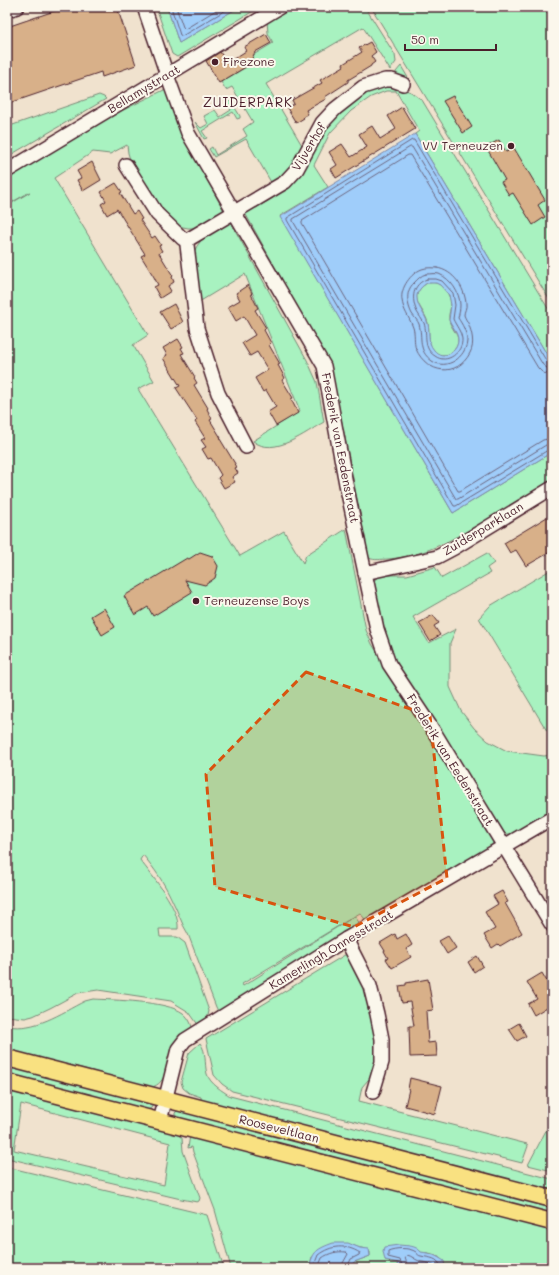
<svg xmlns="http://www.w3.org/2000/svg" width="559" height="1275" font-family="Mali,sans-serif">
<style>
.green{fill:#a8f2c0;stroke:#798876;fill-rule:evenodd}
.water{fill:#9fcdfa;stroke:#7d87a7;fill-rule:evenodd}
.lines{fill:none;stroke-linecap:round;stroke-linejoin:round}
.shore{stroke:#6c657e;stroke-width:1}
.building{fill:#d8b089;stroke:#4a1f2b}
.minor-casing{stroke:#4a1f2b;stroke-width:16}
.major-casing{stroke:#4a1f2b;stroke-width:19}
.minor{stroke:#fbf7ec;stroke-width:13}
.major{stroke:#f9e181;stroke-width:16}
.marked{fill:#d8530f;fill-opacity:0.2;stroke:#d8530f;stroke-width:3;stroke-dasharray:8 5;stroke-linejoin:round}
.poi-dot{fill:#4a1f2b;stroke:#fbf7ec;stroke-width:1.5}
.labels{text-anchor:middle;stroke-width:4;stroke-linejoin:round;paint-order:stroke}
.poi-label{font-size:12px;fill:#4a1f2b;stroke:#fbf7ec;text-anchor:start}
.street-label{font-size:12px;fill:#4a1f2b;stroke:#fbf7ec}
.neighbourhood-label{font-size:13px;letter-spacing:1px;fill:#4a1f2b;stroke:#fbf7ec}
</style>
<rect width="100%" height="100%" fill="#f0e2ce"/>
<filter id="ink" filterUnits="userSpaceOnUse"><feTurbulence type="fractalNoise" baseFrequency=".025" numOctaves="2"/><feDisplacementMap in="SourceGraphic" scale="8" xChannelSelector="R" yChannelSelector="G"/><feConvolveMatrix kernelMatrix="1 2 1 2 8 2 1 2 1" color-interpolation-filters="sRGB"/></filter>
<g filter="url(#ink)">
<!-- green -->
<g class="green">
<polygon points="156,7 167,7 179,43 239,7 260,7 177,57 172,54"/>
<polygon points="290,7 365,7 395,55 396,62 390,70 363,27 266,84 303,147 291,168 272,184 246,139 214,157 209,149 212,147 216,155 247,136 243,129 253,122 232,87 226,90 221,82 253,63 250,57 273,43 268,33 267,21"/>
<polygon points="371,7 552,7 552,304"/>
<polygon points="401,66 410,81 405,82 396,76 396,72"/>
<path d="M396 86 411 92 422 100 552 315V363L415 134 419 131 396 91H386L371 97 351 111 330 133 314 165 328 187 280 216 453 513 552 452V481C528 496 503 511 478 525 447 542 424 556 388 559 381 559 375 561 369 558L368 554 338 403 331 372 320 348 245 213C259 206 275 199 286 187 292 182 297 172 302 165 322 135 343 96 380 87 385 86 391 86 396 86Z"/>
<path d="M166 89 181 132 224 211 195 228H188L178 226 167 216 143 183 132 166 128 153 127 145 110 154 93 152 54 178 148 335 133 345 154 381 138 389 240 556 284 531 303 563 306 555 346 529 366 630 372 644 494 839 492 847 368 923 360 913 242 984 243 986 355 916 361 926 222 1012 218 1011 216 1007 188 934C181 923 178 911 172 900 165 884 154 868 143 855L140 860C152 876 180 908 178 929H159L160 937H177L185 943 209 1011 207 1020 199 1026 189 1012 171 1001 98 990 78 993 50 1008 33 1016 25 1018 7 1016V206L30 192 7 205V179L119 112Z"/>
<polygon points="99,95 104,97 106,99 7,157 7,127"/>
<polygon points="229,101 231,101 240,116 240,118 237,119 233,112 202,131 207,138 204,139 195,122 201,128 208,124 204,116 215,110 220,117 231,110 227,102"/>
<path d="M230 221 307 360 317 382 324 422C306 432 274 458 253 441L300 411 245 274 199 302 194 252C200 236 217 229 230 221Z"/>
<path d="M427 283C430 283 433 282 436 283 444 285 451 297 451 304 451 309 448 314 449 319 450 330 465 337 454 350 453 350 450 354 449 354 447 355 443 355 440 355 426 351 430 333 428 323 424 307 405 298 427 283Z"/>
<polygon points="487,553 494,563 487,568 490,573 413,617 429,643 456,629 450,643 450,687 461,711 474,728 488,741 507,751 544,756 552,755 552,810 512,834 506,834 501,830 394,661 380,613 374,584 375,579 381,575 407,575 435,567 442,578"/>
<polygon points="552,569 552,729 547,731 479,618 490,606"/>
<polygon points="348,953 368,994 378,1047 374,1073 362,1087 359,1101 527,1144 528,1146 522,1163 232,1091 222,1084 214,1075 206,1039"/>
<path d="M93 999C113 1000 167 1001 183 1013 187 1016 192 1023 192 1029 185 1037 178 1044 172 1052 163 1065 170 1082 150 1088L85 1069 7 1050V1026C36 1031 59 1014 85 1001Z"/>
<path d="M200 1043C207 1052 204 1063 207 1074 210 1084 223 1091 230 1096L552 1179V1192L201 1101V1097L189 1093 183 1088 181 1082 189 1053Z"/>
<polygon points="7,1065 149,1101 152,1104 152,1107 147,1111 7,1076"/>
<path d="M7 1091 177 1134 182 1138 183 1151 200 1198 199 1201 197 1202 181 1199 7 1158ZM21 1104 170 1143 164 1185 14 1150Z"/>
<polygon points="178,1110 552,1205 552,1216 175,1117 175,1113"/>
<polygon points="552,1119 552,1171 528,1165"/>
<path d="M190 1135 552 1229V1268H445C440 1242 402 1256 385 1260L398 1263 399 1268H350L354 1262 370 1256V1252C365 1247 359 1249 353 1245L312 1257 309 1268H231L215 1210 193 1152 192 1147 188 1148Z"/>
<polygon points="7,1167 207,1215 224,1268 7,1268"/>
</g>
<!-- water -->
<g class="water">
<polygon points="167,7 173,7 174,8 178,7 239,7 179,43"/>
<path d="M415 134 552 363V452L453 513 280 217ZM427 283H436L440 285 449 295 451 305 449 320C451 327 458 332 458 340 458 352 443 361 434 350 426 341 431 330 427 321 424 313 417 306 417 298 416 292 422 286 427 283Z"/>
<path d="M333 1243H348L360 1248 369 1249 370 1256 354 1262 350 1268H309C313 1251 317 1249 333 1243Z"/>
<path d="M399 1245C407 1246 416 1245 421 1252 430 1253 437 1256 444 1261L445 1268H399L398 1263 385 1260 383 1251 384 1247Z"/>
</g>
<g class="lines">
<!-- shore -->
<g class="shore">
<polyline points="171,7 180,35 182,36 231,7"/>
<polyline points="176,7 183,27 185,29 221,7"/>
<path d="M437 268C454 271 464 287 466 303 467 308 464 311 464 315 465 318 467 321 468 323 472 332 475 344 470 353 457 378 427 374 416 349 413 342 416 333 412 325 409 317 403 310 402 300 400 288 411 273 422 269 427 267 433 268 437 268Z"/>
<path d="M426 274C431 274 435 273 439 274 451 279 460 293 460 305 460 310 459 314 458 318 462 324 467 332 467 341 466 357 447 371 432 361 417 350 423 338 419 324 418 321 414 317 412 314 407 304 405 291 414 283 418 279 421 275 426 274Z"/>
<path d="M427 279H436L442 281 453 293 455 305 453 319C456 326 461 331 462 339 463 352 447 365 435 356 422 348 428 335 424 323 422 319 419 316 417 312 411 299 412 284 427 279Z"/>
<polyline points="552,364 547,362 414,140 412,140 287,218 287,220 454,506 456,506 548,450 552,449"/>
<polyline points="552,369 547,368 543,365 412,147 410,147 293,219 293,221 456,499 458,499 546,445 552,444"/>
<polyline points="552,375 543,373 538,368 410,155 408,155 302,221 302,223 458,491 460,491 543,440 552,438"/>
<path d="M313 1268 318 1255C331 1245 346 1244 360 1253L359 1255 351 1259 347 1268"/>
<path d="M318 1268 322 1258C329 1253 337 1251 346 1252L348 1254 343 1263 342 1268"/>
<path d="M403 1268 400 1260 388 1257V1251C395 1248 409 1247 416 1252 419 1255 417 1255 421 1256 429 1258 439 1257 441 1268"/>
<path d="M408 1268 405 1257 407 1255C412 1256 414 1259 419 1261 425 1263 428 1262 435 1266L436 1268"/>
</g>
</g>
<!-- building -->
<g class="building">
<polygon points="66,7 117,7 136,65 102,77 101,72 7,104 7,27"/>
<polygon points="266,34 271,43 255,52 249,65 219,83 206,61 220,52 227,63 246,51 244,47"/>
<polygon points="370,42 376,52 371,56 375,62 371,65 371,66 348,80 348,82 325,97 326,99 306,110 308,114 303,117 304,118 296,123 287,108 294,104 292,100 322,83 320,80 344,66 343,64 362,52 359,48"/>
<polygon points="453,96 472,127 463,133 443,101"/>
<polygon points="402,107 415,129 336,178 331,169 337,165 329,152 342,144 351,157 367,147 359,134 372,126 380,139 396,129 388,116"/>
<polygon points="499,140 506,152 514,148 545,200 538,205 545,217 533,225 513,193 509,195 501,182 505,180 486,147"/>
<polygon points="92,162 101,180 83,191 77,180 81,178 77,171"/>
<polygon points="116,183 122,192 120,193 133,214 137,211 142,219 140,220 152,238 155,236 161,245 159,246 162,251 159,253 173,276 172,277 174,282 168,286 171,291 160,298 154,287 158,285 154,277 141,256 145,254 117,209 107,215 101,204 106,201 101,192"/>
<polygon points="248,285 252,293 251,294 258,308 255,310 266,328 264,330 271,343 269,345 280,364 278,365 285,378 282,380 293,398 291,399 298,413 276,426 268,412 276,407 266,390 263,392 255,378 268,370 257,352 250,356 242,343 255,335 244,316 236,321 228,307 240,300 236,293"/>
<polygon points="174,304 183,322 171,329 160,312"/>
<polygon points="178,339 183,347 181,348 184,353 181,354 195,377 194,378 197,383 194,385 208,408 207,409 212,419 210,420 221,438 220,439 237,467 235,468 238,473 232,477 235,482 224,488 218,478 221,475 211,458 208,459 202,449 206,447 201,440 205,438 195,422 197,420 176,388 180,386 163,358 167,355 163,348"/>
<polygon points="552,514 552,551 526,566 516,550 510,553 504,543"/>
<polygon points="200,552 212,556 218,566 215,578 205,585 185,580 192,592 153,616 148,607 135,615 124,596 187,558 189,559"/>
<polygon points="104,608 115,627 102,635 91,616"/>
<polygon points="433,615 439,623 434,626 440,635 430,641 419,623"/>
<polygon points="502,891 508,902 505,903 522,933 500,946 498,944 492,948 484,935 495,929 485,912 498,904 493,896"/>
<polygon points="395,934 397,939 406,934 412,945 406,949 411,957 392,968 386,959 388,958 384,951 385,951 380,943"/>
<polygon points="448,936 456,948 447,954 439,941"/>
<polygon points="477,956 483,966 474,972 468,962"/>
<polygon points="542,973 552,990 552,1004 534,1015 528,1004 537,999 527,982"/>
<polygon points="428,979 433,1010 426,1011 428,1043 436,1042 437,1056 410,1057 409,1026 414,1026 410,1002 402,1003 399,986 406,985 406,983"/>
<polygon points="519,1023 526,1036 517,1041 509,1029"/>
<polygon points="410,1078 442,1086 435,1114 405,1106 409,1089 408,1089"/>
</g>
<g class="lines">
<defs>
<g id="minor">
<polyline points="144,7 167,75 188,133 324,366 346,484 377,629 389,664 433,730 552,925"/>
<polyline points="7,10 17,7"/>
<polyline points="126,165 157,214 183,239"/>
<polyline points="7,171 280,7"/>
<polyline points="189,239 285,182 297,169 322,123 335,109 363,87 385,80 392,80 403,84"/>
<polyline points="187,245 197,328 218,393 246,447"/>
<polyline points="365,573 437,557 454,548 552,488"/>
<polyline points="346,939 370,986 377,1014 382,1039 382,1062 373,1092"/>
<polyline points="160,1121 178,1049 185,1040 346,939 552,818"/>
</g>
<g id="major">
<polyline points="7,1058 552,1199"/>
<polyline points="7,1082 552,1222"/>
</g>
</defs>
<!-- minor casing -->
<use href="#minor" class="minor-casing"/>
<!-- major casing -->
<use href="#major" class="major-casing"/>
<!-- minor -->
<use href="#minor" class="minor"/>
<!-- major -->
<use href="#major" class="major"/>
</g>
</g>
<!-- marked area -->
<path class="marked" d="M306 672 430 716 447 878 354 927 215 887 206 774Z"/>
<!-- markers -->
<g class="poi-dot">
<circle cx="215" cy="62" r="4"/>
<circle cx="511" cy="146" r="4"/>
<circle cx="196" cy="601" r="4"/>
</g>
<g class="labels">
<!-- poi labels -->
<g class="poi-label">
<text x="223" y="66">Firezone</text>
<text x="503" y="150" text-anchor="end">VV Terneuzen</text>
<text x="204" y="605">Terneuzense Boys</text>
</g>
<!-- street labels -->
<g class="street-label">
<text transform="translate(144 89) rotate(-31)" y="4">Bellamystraat</text>
<text transform="translate(309 147) rotate(-59)" y="4">Vijverhof</text>
<text transform="translate(340 448) rotate(79)" y="4">Frederik van Eedenstraat</text>
<text transform="translate(483 529) rotate(-31)" y="4">Zuiderparklaan</text>
<text transform="translate(450 760) rotate(58)" y="4">Frederik van Eedenstraat</text>
<text transform="translate(331 950) rotate(-31)" y="4">Kamerlingh Onnesstraat</text>
<text transform="translate(279 1129) rotate(14)" y="4">Rooseveltlaan</text>
</g>
<!-- neighbourhood labels -->
<g class="neighbourhood-label">
<text x="248" y="107">ZUIDERPARK</text>
</g>
</g>
<!-- margin -->
<rect width="559" height="1275" fill="none" stroke="#fbf7ec" stroke-width="24"/>
<rect x="12" y="12" width="535" height="1251" fill="none" stroke="#4a1f2b" stroke-width="1.5" filter="url(#ink)"/>
<!-- scale -->
<path d="M405 44v6h91v-6" fill="none" stroke="#4a1f2b" stroke-width="2"/>
<text x="411" y="44" font-size="12" fill="#4a1f2b" stroke="#fbf7ec" stroke-width="3" paint-order="stroke">50 m</text>
</svg>
